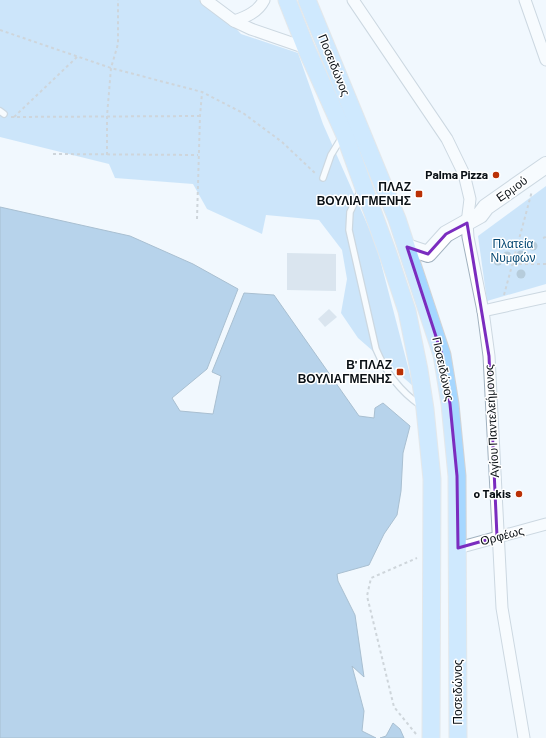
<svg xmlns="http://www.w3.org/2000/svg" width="546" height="738" font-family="Barlow,sans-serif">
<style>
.green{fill:#a1cff6}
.water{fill:#71a7d4;stroke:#527a9b}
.building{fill:#becfde}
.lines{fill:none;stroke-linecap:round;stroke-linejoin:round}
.lane-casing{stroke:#a0b1bf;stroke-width:8}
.street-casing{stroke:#a0b1bf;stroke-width:13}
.secondary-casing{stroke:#a0b1bf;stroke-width:18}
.primary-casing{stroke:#d3d4d5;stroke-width:19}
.path{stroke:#a5acb1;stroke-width:2;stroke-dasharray:3 3;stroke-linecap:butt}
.lane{stroke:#fff;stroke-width:5.5}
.street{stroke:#fff;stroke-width:11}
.secondary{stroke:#fff;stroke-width:16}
.primary{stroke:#a6d7ff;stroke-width:17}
.tree{fill:#6f97b1}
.marked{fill:none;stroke:#7b2cbf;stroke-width:3;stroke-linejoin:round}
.poi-dot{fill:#ba3005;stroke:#fff;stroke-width:1.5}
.labels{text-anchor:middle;stroke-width:3;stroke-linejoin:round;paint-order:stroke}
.street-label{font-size:12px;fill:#0a1015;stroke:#fff}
.poi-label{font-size:12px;font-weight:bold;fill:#0a1015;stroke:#fff;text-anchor:end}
.park-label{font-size:12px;fill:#044772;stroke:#fff}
</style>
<rect width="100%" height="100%" fill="#f1f8fe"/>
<!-- green -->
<g class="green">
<polygon points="0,0 199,0 221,12 241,34 298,53 323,124 376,244 413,386 358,338 341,313 347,279 342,250 319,220 266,215 262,234 207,209 193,184 115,178 109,164 0,137"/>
<polygon points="546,186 546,284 487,301 478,236"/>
</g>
<!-- water -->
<g class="water">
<polygon points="0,207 130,236 193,264 238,289 207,369 172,398 180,411 213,414 221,376 212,372 244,293 274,295 359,416 374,418 375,408 383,403 410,426 403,453 401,491 397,515 384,534 369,565 337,574 338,581 355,615 364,677 352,666 364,711 362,731 376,738 0,738"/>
<polygon points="393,723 400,729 404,738 380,738 386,736"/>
</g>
<!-- building -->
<g class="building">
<polygon points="287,253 336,254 336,291 287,290"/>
<polygon points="329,309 337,317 325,327 318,319"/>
</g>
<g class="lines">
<defs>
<g id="lane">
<polyline points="0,111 4,114"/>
<polyline points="323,178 331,155 342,137"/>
<path d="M361 190 350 212 349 230 376 349C386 373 400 391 420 405"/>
</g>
<g id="street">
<polyline points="206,0 234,21 251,29 306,48"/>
<polyline points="353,0 447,139 464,174 470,199 467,223 468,237 483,311 489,356 502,608 524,738"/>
<polyline points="525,0 546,60"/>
<path d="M234 21C246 17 258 12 264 0"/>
<polyline points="483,311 546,297"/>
<polyline points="458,548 546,524"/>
</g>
<polyline id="secondary" points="407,247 428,254 446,234 480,215 486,207 546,165"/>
<g id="primary">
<polyline points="287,0 306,48 344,133 388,254 407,311 419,370 425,409 432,479 431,738"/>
<polyline points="307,0 397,219 442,355 450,404 457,476 458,738"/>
</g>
</defs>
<!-- lane casing -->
<use href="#lane" class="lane-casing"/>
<!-- street casing -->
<use href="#street" class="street-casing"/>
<!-- secondary casing -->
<use href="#secondary" class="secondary-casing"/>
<!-- primary casing -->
<use href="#primary" class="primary-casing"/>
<!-- path -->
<g class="path">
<polyline points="0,30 111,68 202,92 243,113 282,142 316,174"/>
<polyline points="11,117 200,116"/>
<polyline points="14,117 78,56"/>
<polyline points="53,154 198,155"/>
<polyline points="107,155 107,116 111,68 118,44 118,0"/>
<polyline points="197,219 200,116 202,93"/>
<polyline points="543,238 546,237"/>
<polyline points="513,264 546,264"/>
<polyline points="504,295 532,191"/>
<polyline points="416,734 394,707 367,596 371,578 417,558"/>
</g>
<!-- lane -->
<use href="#lane" class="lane"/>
<!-- street -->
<use href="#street" class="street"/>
<!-- secondary -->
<use href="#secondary" class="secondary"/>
<!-- primary -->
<use href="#primary" class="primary"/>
</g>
<!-- trees -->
<g class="tree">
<circle cx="501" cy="242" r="4.5"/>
<circle cx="523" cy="245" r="4.5"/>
<circle cx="533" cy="246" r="4.5"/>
<circle cx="521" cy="255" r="4.5"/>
<circle cx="507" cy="256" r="4.5"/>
<circle cx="498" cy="261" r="4.5"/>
<circle cx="521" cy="274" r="4.5"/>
</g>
<!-- marked area -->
<path d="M0 0H546V738H0ZM467 223 489 356 497 537 458 548 457 476 450 404 442 355 407 247 428 254 446 234Z" fill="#f1f8fe" fill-opacity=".55" fill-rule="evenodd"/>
<path class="marked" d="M467 223 489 356 497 537 458 548 457 476 450 404 442 355 407 247 428 254 446 234Z"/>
<!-- markers -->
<g class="poi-dot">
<circle cx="496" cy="175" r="4"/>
<rect x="415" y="190" width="8" height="8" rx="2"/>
<rect x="396" y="368" width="8" height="8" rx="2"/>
<circle cx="519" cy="494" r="4"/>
</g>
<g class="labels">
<!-- street labels -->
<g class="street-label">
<text transform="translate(334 65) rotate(68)" y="4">Ποσειδώνος</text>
<text transform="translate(512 189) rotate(-35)" y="4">Ερμού</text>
<text transform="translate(443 369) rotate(78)" y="4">Ποσειδώνος</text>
<text transform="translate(492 421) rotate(-93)" y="4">Αγίου Παντελεήμονος</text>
<text transform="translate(502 536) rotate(-15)" y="4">Ορφέως</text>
<text transform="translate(458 692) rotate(-90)" y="4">Ποσειδώνος</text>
</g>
<!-- poi labels -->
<g class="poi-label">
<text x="488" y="179">Palma Pizza</text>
<text x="411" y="191">ΠΛΑΖ<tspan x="411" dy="14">ΒΟΥΛΙΑΓΜΕΝΗΣ</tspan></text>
<text x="392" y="369">Β' ΠΛΑΖ<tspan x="392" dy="14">ΒΟΥΛΙΑΓΜΕΝΗΣ</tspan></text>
<text x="511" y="498">o Takis</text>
</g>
<!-- park labels -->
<g class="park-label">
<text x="513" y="248">Πλατεία<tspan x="513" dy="14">Νυμφών</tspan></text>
</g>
</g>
</svg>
